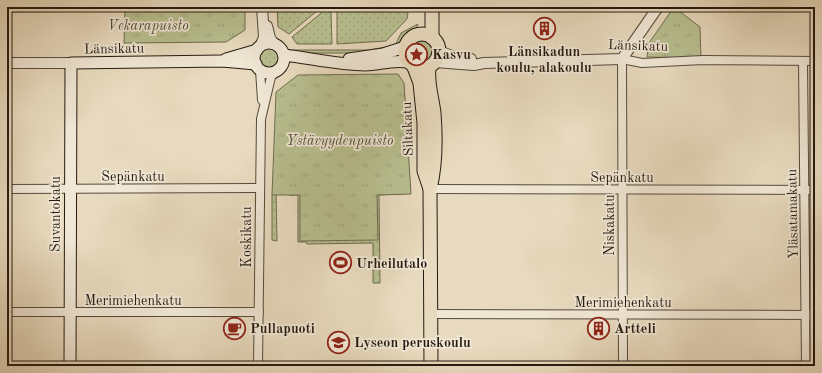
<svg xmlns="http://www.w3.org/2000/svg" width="822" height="373" font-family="'Old Standard TT',serif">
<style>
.grass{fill:url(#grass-dots);stroke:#6f6c50}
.park{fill:url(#park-tufts);stroke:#6f6c50}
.garden{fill:#b8bf90;stroke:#6f6c50}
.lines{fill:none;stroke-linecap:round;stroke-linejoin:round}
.minor-casing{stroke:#564a3c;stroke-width:10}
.tertiary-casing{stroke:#564a3c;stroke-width:12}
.secondary-casing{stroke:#261a10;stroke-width:13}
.primary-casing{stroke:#261a10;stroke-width:15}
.minor{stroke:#f0e7d5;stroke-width:8}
.tertiary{stroke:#f0e7d5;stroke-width:10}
.secondary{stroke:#f0e7d5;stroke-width:11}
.primary{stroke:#e8dabe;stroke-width:13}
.labels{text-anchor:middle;stroke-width:3.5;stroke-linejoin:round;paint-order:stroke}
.park-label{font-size:14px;font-style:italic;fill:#524c36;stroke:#f0e7d5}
.street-label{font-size:14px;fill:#261a10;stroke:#f0e7d5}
.poi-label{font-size:14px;font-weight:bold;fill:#261a10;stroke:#f0e7d5;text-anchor:start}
</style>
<defs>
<pattern id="grass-dots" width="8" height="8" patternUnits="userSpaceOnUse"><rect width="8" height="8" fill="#b8bf90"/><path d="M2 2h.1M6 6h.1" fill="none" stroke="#9ea47b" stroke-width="1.8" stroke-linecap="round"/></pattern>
<pattern id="park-tufts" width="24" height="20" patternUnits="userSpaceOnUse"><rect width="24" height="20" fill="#b8bf90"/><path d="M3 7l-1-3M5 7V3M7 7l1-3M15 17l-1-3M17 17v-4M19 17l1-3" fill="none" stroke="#9ea47b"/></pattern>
</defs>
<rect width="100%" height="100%" fill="#e8dabe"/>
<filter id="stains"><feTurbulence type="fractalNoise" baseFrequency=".005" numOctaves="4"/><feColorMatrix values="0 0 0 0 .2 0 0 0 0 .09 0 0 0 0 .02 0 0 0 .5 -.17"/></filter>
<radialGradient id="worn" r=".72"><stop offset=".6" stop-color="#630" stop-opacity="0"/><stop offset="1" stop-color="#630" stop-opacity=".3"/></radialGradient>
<!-- grass -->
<g class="grass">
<polygon points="277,7 322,7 289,34 278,27"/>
<polygon points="337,7 404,7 408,13 407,19 386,41 337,44"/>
<polygon points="325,10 331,13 332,44 297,44 292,37"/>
<path d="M418 24C415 33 404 43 395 46L401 33Z"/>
<circle cx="422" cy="51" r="10"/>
<polygon points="386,47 388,50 364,53 289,53 284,50 369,50"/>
<circle cx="270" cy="58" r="10"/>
<polygon points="276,190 277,241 272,240 272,195"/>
<polygon points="351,190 402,194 379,195 380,283 373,283 373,243 307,244 306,242 298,242 298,195 289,195"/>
</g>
<!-- park -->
<g class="park">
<polygon points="125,7 245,7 245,30 226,42 124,43"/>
<polygon points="674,7 700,27 701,58 647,57 649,43"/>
<polygon points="398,74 404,83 411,194 377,195 378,240 300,241 300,195 272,195 276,92 298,75"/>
</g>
<!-- garden -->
<polygon class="garden" points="7,7 117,7 117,11 7,12"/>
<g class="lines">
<defs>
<g id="minor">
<polyline points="803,62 806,366"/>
<polyline points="260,70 262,100"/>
<polyline points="7,189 259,188"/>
<polyline points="430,189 815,190"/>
<polyline points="7,312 259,312"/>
<polyline points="430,314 815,315"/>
<polyline points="258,366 261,119 271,77 276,71"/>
<polyline points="623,366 622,59 642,63 703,60 815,61"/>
</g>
<g id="tertiary">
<polyline points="267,26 270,38 274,44"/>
<polyline points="260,47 264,37 262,7"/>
<polyline points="439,51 452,56 471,59"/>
<polyline points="435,62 474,65 484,63 622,59 658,7"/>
<polyline points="7,63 71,63"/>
</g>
<g id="secondary">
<circle cx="269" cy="58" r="15"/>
<path d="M284 55C310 58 339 65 365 65 381 64 391 60 408 62"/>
<polyline points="226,59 257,50"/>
<polyline points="349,59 383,54 405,47"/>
<polyline points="70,366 71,63 222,61 256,64"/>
</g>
<g id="primary">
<polyline points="432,7 432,38"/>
<circle cx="422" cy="51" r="17"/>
<polyline points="414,67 420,83 424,123 424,171 430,189"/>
<path d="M429 67C427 82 432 97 434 113 436 138 436 164 430 189L431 366"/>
</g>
</defs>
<!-- minor casing -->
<use href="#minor" class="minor-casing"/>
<!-- tertiary casing -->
<use href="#tertiary" class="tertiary-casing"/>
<!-- secondary casing -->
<use href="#secondary" class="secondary-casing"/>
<!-- primary casing -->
<use href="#primary" class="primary-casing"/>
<!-- minor -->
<use href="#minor" class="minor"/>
<!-- tertiary -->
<use href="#tertiary" class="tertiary"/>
<!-- secondary -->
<use href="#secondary" class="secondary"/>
<!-- primary -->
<use href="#primary" class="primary"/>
</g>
<!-- icons -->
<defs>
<symbol id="building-ring" viewBox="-11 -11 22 22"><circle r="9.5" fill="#f0e7d5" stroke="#8f2418" stroke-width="1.5"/><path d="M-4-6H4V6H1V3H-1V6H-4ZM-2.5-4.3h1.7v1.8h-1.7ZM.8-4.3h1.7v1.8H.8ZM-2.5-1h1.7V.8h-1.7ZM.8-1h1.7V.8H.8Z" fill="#8f2418"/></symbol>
<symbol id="sight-ring" viewBox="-11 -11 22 22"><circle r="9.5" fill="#f0e7d5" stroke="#8f2418" stroke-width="1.5"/><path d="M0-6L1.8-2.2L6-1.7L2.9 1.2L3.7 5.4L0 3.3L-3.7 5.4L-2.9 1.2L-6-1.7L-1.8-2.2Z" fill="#8f2418"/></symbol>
<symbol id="stadium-ring" viewBox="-11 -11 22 22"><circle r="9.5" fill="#f0e7d5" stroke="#8f2418" stroke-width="1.5"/><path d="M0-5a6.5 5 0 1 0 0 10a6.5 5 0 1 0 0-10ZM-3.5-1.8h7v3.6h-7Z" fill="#8f2418"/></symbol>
<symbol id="cafe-ring" viewBox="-11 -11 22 22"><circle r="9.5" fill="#f0e7d5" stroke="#8f2418" stroke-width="1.5"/><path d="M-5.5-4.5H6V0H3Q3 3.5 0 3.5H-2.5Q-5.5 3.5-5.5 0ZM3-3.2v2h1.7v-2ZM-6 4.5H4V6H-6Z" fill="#8f2418"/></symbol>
<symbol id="school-ring" viewBox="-11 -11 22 22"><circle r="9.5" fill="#f0e7d5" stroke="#8f2418" stroke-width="1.5"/><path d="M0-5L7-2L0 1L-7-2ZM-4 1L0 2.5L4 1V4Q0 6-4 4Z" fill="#8f2418"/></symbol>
</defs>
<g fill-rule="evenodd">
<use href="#building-ring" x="532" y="16" width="25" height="25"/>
<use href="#sight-ring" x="404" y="42" width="25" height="25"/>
<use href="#stadium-ring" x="328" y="250" width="25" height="25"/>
<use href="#cafe-ring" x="222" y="316" width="25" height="25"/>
<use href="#building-ring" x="586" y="316" width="25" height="25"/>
<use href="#school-ring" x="326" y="330" width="25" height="25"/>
</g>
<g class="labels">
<!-- park labels -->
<g class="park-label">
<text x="148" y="30">Vekarapuisto</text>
<text x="340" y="145">Ystävyydenpuisto</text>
</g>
<!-- street labels -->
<g class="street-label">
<text transform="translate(638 45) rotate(2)" y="5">Länsikatu</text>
<text transform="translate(114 48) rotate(-1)" y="5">Länsikatu</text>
<text transform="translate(407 129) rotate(-92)" y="5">Siltakatu</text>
<text x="133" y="181">Sepänkatu</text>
<text x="622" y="182">Sepänkatu</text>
<text transform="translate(55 214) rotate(-90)" y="5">Suvantokatu</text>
<text transform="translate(792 214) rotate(-91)" y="5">Yläsatamakatu</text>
<text transform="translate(609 225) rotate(-90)" y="5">Niskakatu</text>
<text transform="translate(246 237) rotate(-90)" y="5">Koskikatu</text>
<text x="133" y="305">Merimiehenkatu</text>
<text x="623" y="307">Merimiehenkatu</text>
</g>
<!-- poi labels -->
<g class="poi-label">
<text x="544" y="56" text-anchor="middle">Länsikadun<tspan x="544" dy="16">koulu, alakoulu</tspan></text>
<text x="432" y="59">Kasvu</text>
<text x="356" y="268">Urheilutalo</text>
<text x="250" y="333">Pullapuoti</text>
<text x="614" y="333">Artteli</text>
<text x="354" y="347">Lyseon peruskoulu</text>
</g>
</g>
<!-- margin -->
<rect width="822" height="373" fill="none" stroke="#e8dabe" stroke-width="24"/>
<rect x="8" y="8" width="806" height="357" fill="none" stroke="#261a10" stroke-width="2"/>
<rect x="12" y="12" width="798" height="349" fill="none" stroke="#261a10"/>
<rect width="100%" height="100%" filter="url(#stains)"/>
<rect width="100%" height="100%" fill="url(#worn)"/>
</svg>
